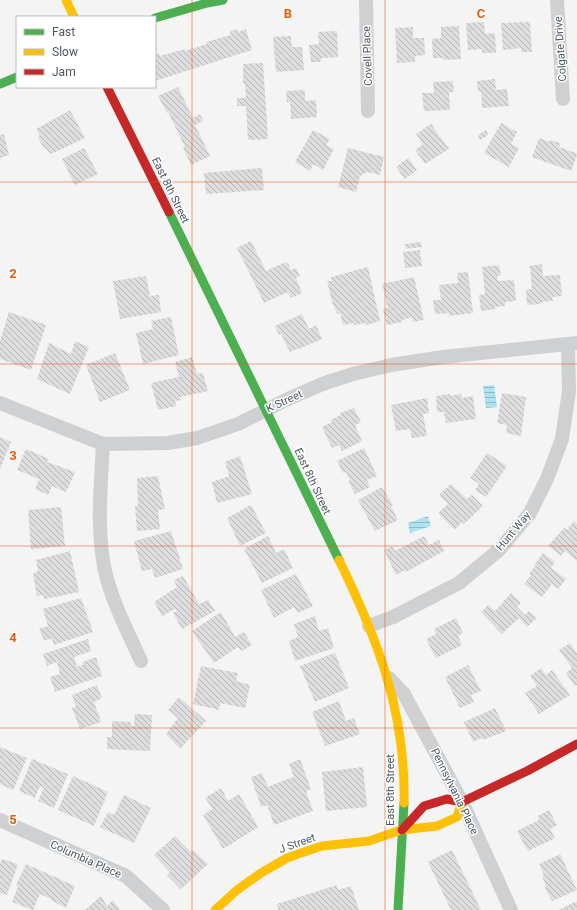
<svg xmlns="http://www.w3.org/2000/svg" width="577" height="910" font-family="Roboto,sans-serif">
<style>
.water{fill:url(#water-rules)}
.building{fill:url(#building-back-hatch)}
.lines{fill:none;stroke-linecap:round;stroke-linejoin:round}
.street{stroke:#ced0d2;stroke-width:14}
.fast{stroke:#4caf50;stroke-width:9}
.slow{stroke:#ffc107;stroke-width:9}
.jam{stroke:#c62828;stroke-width:9}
.grid{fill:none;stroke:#e8590c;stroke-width:1;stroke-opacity:0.55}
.labels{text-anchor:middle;stroke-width:3;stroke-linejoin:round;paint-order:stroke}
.street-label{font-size:11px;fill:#4a5661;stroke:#fff}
.grid-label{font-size:13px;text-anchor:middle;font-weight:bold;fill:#e8590c;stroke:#fff;stroke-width:3;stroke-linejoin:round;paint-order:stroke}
</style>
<defs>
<pattern id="water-rules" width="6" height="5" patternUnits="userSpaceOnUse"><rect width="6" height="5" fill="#aee2f0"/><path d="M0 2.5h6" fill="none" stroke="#90bac6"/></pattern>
<pattern id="building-back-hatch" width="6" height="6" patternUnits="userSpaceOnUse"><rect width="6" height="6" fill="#ddddde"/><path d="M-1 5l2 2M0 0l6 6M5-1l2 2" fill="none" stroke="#b5b6b7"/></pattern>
</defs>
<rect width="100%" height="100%" fill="#f4f4f4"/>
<!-- water -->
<g class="water">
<polygon points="494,385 497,407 486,408 483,386"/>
<polygon points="428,516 431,526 410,533 408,523"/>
</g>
<!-- building -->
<g class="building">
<polygon points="484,22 485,34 495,33 496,53 482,53 482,49 468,50 466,23"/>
<polygon points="530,22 532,52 521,52 521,48 503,50 501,23"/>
<polygon points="459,26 461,59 444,60 443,58 433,58 432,39 441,38 441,27"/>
<polygon points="413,27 413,38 424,38 425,55 415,56 415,62 397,63 395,28"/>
<polygon points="238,29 238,32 246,29 252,50 155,81 155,54 159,53 160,56 185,49 185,51 207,44 206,42 231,35 230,31"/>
<polygon points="337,31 338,57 321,58 321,62 311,62 309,45 319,44 318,32"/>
<polygon points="291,36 292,47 302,47 304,70 276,72 273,37"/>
<polygon points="263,63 268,139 248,140 246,106 237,106 237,98 246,98 245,83 243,84 243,64"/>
<polygon points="495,79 496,90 507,89 509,106 482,108 481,91 478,91 477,81"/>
<polygon points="453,81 454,92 449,92 450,110 424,111 422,93 434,93 433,82"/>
<polygon points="178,87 193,118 200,114 203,121 195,125 210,156 191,165 183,148 185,147 168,112 167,113 158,96"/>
<polygon points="305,90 305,101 316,100 317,117 291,119 290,102 287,102 286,91"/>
<polygon points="70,110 85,138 51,154 42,145 38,137 40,136 36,129"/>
<polygon points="501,123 517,132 511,144 519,148 509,167 484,153"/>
<polygon points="431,124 449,149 425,164 415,150 423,144 416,134"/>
<polygon points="313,130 330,139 326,145 334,149 323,170 313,164 310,171 295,162"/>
<polygon points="486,130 488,135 480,140 478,135"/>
<polygon points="4,134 9,155 0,158 0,135"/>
<polygon points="539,138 549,142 550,140 560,143 559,147 576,153 577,155 571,171 532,157"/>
<polygon points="84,148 98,174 75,185 62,159"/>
<polygon points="348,148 384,157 380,175 367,172 360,176 356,192 338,187"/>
<polygon points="408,158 417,170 405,179 396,167"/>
<polygon points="262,168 264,190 206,194 204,173"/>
<polygon points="251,241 266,271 285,262 286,264 288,263 291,270 296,268 300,276 296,278 302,293 291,298 288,292 264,303 237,248"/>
<polygon points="421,242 422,247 406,249 405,244"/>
<polygon points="420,250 422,266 405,268 403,252"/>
<polygon points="542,264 543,276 560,275 562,296 552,297 553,301 541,302 541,304 527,305 526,290 532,289 530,266"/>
<polygon points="499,265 501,275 497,276 498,281 514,280 516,301 505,302 505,306 495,307 495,309 481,311 479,295 485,294 482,267"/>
<polygon points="368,267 380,321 366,325 366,323 354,325 354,323 343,325 340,313 337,314 334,305 333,305 327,281 332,281 331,277"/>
<polygon points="468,272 473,313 449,316 449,313 435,314 433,300 441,300 439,285 458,283 457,273"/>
<polygon points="146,276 150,296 159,295 161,312 120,319 113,281"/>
<polygon points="414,277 424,320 413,322 412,317 402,320 402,322 387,325 383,309 388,308 382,284"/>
<polygon points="9,312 46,325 31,370 0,359 0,341"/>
<polygon points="302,314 309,329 316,325 322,339 299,349 299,348 290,352 281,334 279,335 275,326"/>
<polygon points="171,317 179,355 143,364 136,333 153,329 151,321"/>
<polygon points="75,341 89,347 70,394 37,379 49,343 71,354"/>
<polygon points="115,353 130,390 100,402 86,365"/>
<polygon points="192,357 197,374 203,373 208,391 180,397 181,400 175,401 176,406 158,410 151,383 179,377 175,362"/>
<polygon points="502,393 526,397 521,436 506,433 507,425 497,423"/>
<polygon points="450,394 450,396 461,394 462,398 473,396 476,419 446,423 444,412 437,412 436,396"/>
<polygon points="427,398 429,413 423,414 427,436 412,438 410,429 396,431 391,405"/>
<polygon points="354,408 361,422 355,425 362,441 342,451 339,445 332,448 322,427 332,422 331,420 341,415 340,413"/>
<polygon points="0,437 11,442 0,469"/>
<polygon points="364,448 377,476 367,480 370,487 355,494 348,481 350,480 346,472 343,473 337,461"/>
<polygon points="26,449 49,459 47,462 75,472 66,492 52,486 48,495 35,489 39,479 17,470"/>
<polygon points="487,453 507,466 486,497 475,490 479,484 470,478"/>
<polygon points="240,456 252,494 217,503 212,482 229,476 225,462"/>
<polygon points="158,476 165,509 158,510 160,529 137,531 135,506 138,506 137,478"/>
<polygon points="451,484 467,499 472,495 483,506 464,524 462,522 455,530 438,513 448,504 439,495"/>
<polygon points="382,487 393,505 391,506 398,520 375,531 358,500"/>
<polygon points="251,505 266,533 240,546 227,518"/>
<polygon points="61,507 65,546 31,549 28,510"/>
<polygon points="574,521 577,524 577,561 565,551 561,556 548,546 564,528 567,530"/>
<polygon points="171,531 183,569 155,578 152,569 142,571 134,541"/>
<polygon points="268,536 276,553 284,549 293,568 262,583 244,549"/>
<polygon points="424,536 429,545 439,540 444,551 406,572 405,570 396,575 384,550 392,546 395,551"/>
<polygon points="70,551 79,592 45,599 43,595 37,596 33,574 38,571 36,560"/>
<polygon points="543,553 555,562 551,568 566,579 558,589 552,584 542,597 524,584 531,575 529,574 536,564 535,564"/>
<polygon points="296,574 313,606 298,613 294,607 274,618 261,590"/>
<polygon points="183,576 199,604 208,600 215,611 182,629 173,613 177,611 175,609 162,616 154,602 177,587 174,580"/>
<polygon points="511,593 521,603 517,607 525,615 529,611 537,618 527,627 519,618 502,634 481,612 488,605 495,611"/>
<polygon points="81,598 93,632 54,645 52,639 44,640 39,629 48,626 43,609"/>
<polygon points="221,612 235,637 244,632 252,645 242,651 238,647 214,663 192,631"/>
<polygon points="315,616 319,631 328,628 334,648 295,661 289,641 298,637 294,624"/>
<polygon points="456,618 463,633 458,636 462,645 436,658 426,639 436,634 434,629"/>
<polygon points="88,639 91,651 74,657 77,667 83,665 83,662 96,657 102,676 55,692 50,677 60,674 57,662 47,666 43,654"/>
<polygon points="570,643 577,653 577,685 575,686 566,673 572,668 559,650"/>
<polygon points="335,653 349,688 315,702 300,666"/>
<polygon points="468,665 481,691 471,695 474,702 460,708 445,677"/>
<polygon points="201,666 238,673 236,681 250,685 245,708 220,703 219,710 193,704"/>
<polygon points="541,668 546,675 552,670 570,695 539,714 525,693 537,686 530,676"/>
<polygon points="97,685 102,698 94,702 101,722 80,729 72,708 76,707 72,695"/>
<polygon points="179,697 206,721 180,749 166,734 178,718 168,710"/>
<polygon points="339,701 346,721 354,718 360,734 325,746 312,712"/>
<polygon points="495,708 506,731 483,740 482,738 473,742 464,722"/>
<polygon points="135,714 152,715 150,751 107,749 107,737 112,737 112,721 131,722 131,726 134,726"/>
<polygon points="0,747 27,758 13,790 0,784"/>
<polygon points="32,759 68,774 54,808 38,801 44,788 40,786 35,798 19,791"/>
<polygon points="300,759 311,789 306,791 313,811 274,825 267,805 261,807 251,777 262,773 268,787 280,782 294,777 289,764"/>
<polygon points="363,767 367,807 326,811 322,772"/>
<polygon points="73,776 108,792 94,826 58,810"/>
<polygon points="221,788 228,801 239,794 258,827 223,849 203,815 213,809 205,798"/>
<polygon points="124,795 151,808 134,843 100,827 108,812 114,815"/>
<polygon points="549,810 557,825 550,829 555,838 528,851 517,831 539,820 538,816"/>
<polygon points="175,836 191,852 193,850 208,864 181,889 167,875 170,872 154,855"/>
<polygon points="452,850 481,910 451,910 428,862"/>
<polygon points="560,854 577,890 552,901 545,888 546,887 542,876 544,875 539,864"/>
<polygon points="2,859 18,864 7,895 0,893 0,863"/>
<polygon points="26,864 75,886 66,908 51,900 51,899 40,894 33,910 12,902 18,887 16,885"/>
<polygon points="337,885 338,890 351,886 359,910 278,910 277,904"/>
<polygon points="101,896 107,906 113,900 120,910 85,910"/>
<polygon points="577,901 577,910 558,910"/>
</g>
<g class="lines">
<!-- street -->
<g class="street">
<polyline points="366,0 368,111"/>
<polyline points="557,0 563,99"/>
<polyline points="0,403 103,444 168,443 197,438 238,424 290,398 325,383 353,374 391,365 443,357 577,343"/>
<path d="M103 444C101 486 96 529 105 571 112 602 128 632 141 661"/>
<polyline points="369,626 393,617 459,583 499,550 530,513 547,479 562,439 569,391 568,345"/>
<polyline points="389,678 404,694 462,802 511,910"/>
<polyline points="0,820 126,876 163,910"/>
</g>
<!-- fast -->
<g class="fast">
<polyline points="155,18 207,3 223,0"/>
<polyline points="0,84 17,77"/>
<polyline points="169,212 339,560"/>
<polyline points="398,910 404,803"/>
</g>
<!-- slow -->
<g class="slow">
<polyline points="66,0 74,17"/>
<path d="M339 560C378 640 406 712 404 803"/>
<polyline points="215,910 237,890 261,873 287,858 301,853 322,846 369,841 401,830 437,826 457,817 462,802"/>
</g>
<!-- jam -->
<g class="jam">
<polyline points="107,87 169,212"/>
<polyline points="402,830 424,806 447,799 462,802 527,771 577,744"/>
</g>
</g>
<!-- grid -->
<path class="grid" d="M192 0V910M385 0V910M0 182H577M0 364H577M0 546H577M0 728H577"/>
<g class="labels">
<!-- street labels -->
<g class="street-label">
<text transform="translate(560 49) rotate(-94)" y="4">Colgate Drive</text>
<text transform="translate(367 56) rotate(-92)" y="4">Covell Place</text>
<text transform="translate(171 190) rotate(64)" y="4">East 8th Street</text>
<text transform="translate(284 401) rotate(-25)" y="4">K Street</text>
<text transform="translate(313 481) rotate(65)" y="4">East 8th Street</text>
<text transform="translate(513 531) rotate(-50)" y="4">Hunt Way</text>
<text transform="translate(390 790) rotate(-90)" y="4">East 8th Street</text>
<text transform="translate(455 791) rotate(64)" y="4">Pennsylvania Place</text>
<text transform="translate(297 843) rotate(-20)" y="4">J Street</text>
<text transform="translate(86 859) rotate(24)" y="4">Columbia Place</text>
</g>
</g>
<g class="grid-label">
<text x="288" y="18">B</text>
<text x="481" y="18">C</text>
<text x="13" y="278">2</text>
<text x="13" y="460">3</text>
<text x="13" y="642">4</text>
<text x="13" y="824">5</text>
</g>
<!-- legend -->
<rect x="16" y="16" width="140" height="72" fill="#ffffff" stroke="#b7bbc0"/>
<rect x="24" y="29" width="20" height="6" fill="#4caf50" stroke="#b7bbc0"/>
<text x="52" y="36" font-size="12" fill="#4a5661">Fast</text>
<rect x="24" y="49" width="20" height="6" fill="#ffc107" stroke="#b7bbc0"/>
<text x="52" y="56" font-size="12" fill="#4a5661">Slow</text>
<rect x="24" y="69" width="20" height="6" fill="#c62828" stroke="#b7bbc0"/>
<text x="52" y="76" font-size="12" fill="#4a5661">Jam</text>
</svg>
